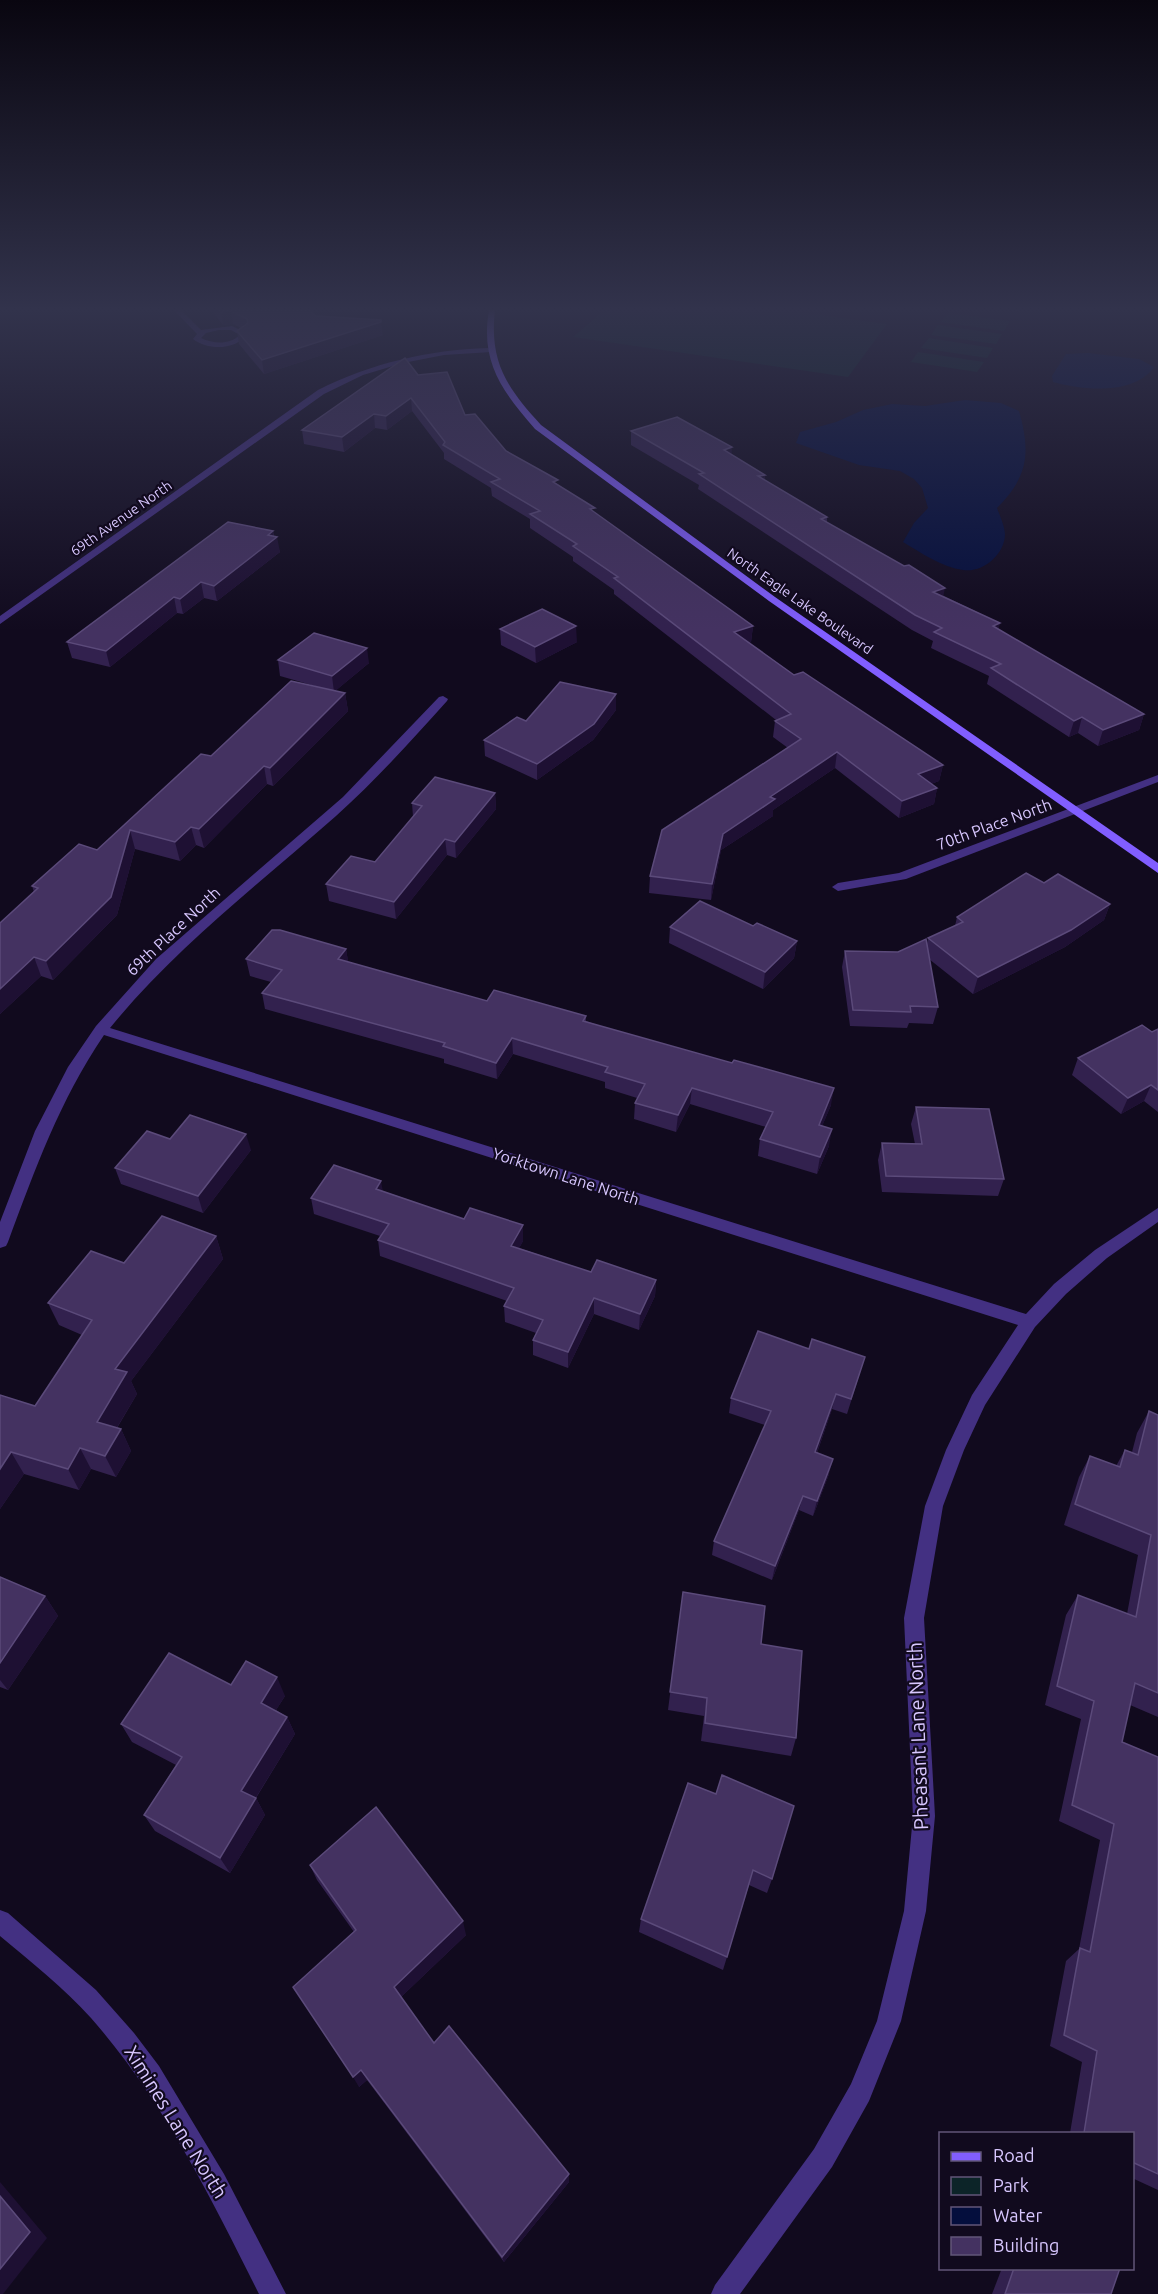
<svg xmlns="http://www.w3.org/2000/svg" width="1158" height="2294" font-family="Ubuntu,sans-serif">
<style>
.green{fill:#0c2428}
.water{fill:#040e3d}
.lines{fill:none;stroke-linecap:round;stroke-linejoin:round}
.street{fill:#433082;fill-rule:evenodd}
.secondary{fill:#815eff;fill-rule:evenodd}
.wall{fill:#32214e}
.shaded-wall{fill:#1e1033}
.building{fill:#443261;stroke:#5b4a7a;stroke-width:1.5}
.labels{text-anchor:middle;stroke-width:4.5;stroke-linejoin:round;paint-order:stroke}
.far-street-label{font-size:14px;fill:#d8c7ff;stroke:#110a1e}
.street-label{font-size:16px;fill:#d8c7ff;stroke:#110a1e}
.near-street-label{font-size:20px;fill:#d8c7ff;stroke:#110a1e}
</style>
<rect width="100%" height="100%" fill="#110a1e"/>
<!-- green -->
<g class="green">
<polygon points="605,310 784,310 887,324 848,377 573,337"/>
<polygon points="948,313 1010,321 1004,331 940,322"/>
<polygon points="938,325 1002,334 996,344 931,335"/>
<polygon points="929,338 993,348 987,358 921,348"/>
<polygon points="918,352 984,362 977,372 911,362"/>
</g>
<!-- water -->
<g class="water">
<path d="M1088 353 1139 359 1154 367C1134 396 1081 390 1053 382L1052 376 1066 354Z"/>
<path d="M965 400 1001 403 1019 411C1031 453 1028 477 997 508 1000 516 1005 527 1005 535 1004 555 983 573 963 570 942 567 921 553 903 542L914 523 928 508 922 488 914 479 900 471 859 465 796 443 800 432 836 422 863 410 892 404 925 406Z"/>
</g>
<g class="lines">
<!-- street -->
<g class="street">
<path d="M174 310H181L201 330 232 326 248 334C235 350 209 351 193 339L197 334ZM219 330H231L240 335C229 345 214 344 201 338L206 333Z"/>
<path d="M488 348 491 352 444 355 403 363 363 375 324 394 0 624V616L318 390C372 363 428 350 488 348Z"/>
<path d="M443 696 448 699 447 701C411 741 376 780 336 816 258 885 176 947 110 1028L1026 1314 1054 1284 1095 1250 1158 1208V1222L1107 1258 1066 1294 1035 1327 985 1405 964 1450 943 1506 924 1618 935 1816 926 1911 901 2021 869 2101 832 2167 740 2294H711L715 2285 814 2149 851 2084 877 2021 904 1911 913 1816 904 1618 925 1506 946 1450 972 1395 1018 1325 104 1035C59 1102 36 1167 8 1242L6 1246 0 1248V1222L35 1131 68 1067 96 1026 156 959 343 797 439 697Z"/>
<polygon points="1158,775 1158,782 906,879 838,891 832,887 838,883 899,873"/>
<path d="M0 1910 8 1913 96 1990 134 2033 159 2066 224 2174 286 2294H259C211 2198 163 2100 91 2018 64 1988 31 1962 0 1936Z"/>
</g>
<!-- secondary -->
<path class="secondary" d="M489 310H495C489 362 507 388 541 425L775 597 1158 863V873L769 601 535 429C502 391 480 362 489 310Z"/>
</g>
<!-- wall -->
<g class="wall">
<polygon points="211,310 309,310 316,316 383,335 264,374 239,344 237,331 241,328 233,324 223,325"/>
<polygon points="418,375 506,451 559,485 595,513 753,626 751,642 748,643 794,675 943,765 939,781 931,784 937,788 934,804 899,818 835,768 773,810 773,816 721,850 711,900 649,893 650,876 788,748 773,737 775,721 776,720 614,594 614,590 573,561 573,557 530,528 530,519 492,496 491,488 444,459 444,453 412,411 387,430 375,428 344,452 304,444 302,430"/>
<polygon points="631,431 732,455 765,475 765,480 827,517 827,522 944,596 1000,623 998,629 1144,714 1139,730 1098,746 1078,733 1069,737 987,684 989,676 931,648 933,641 912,630 698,489 699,485 631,445"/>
<polygon points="273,531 274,536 280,552 217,601 204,598 183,614 177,613 110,667 72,658 67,642"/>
<polygon points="500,629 577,642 536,663 501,645"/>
<polygon points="278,660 369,663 335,691 345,693 348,711 273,786 267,784 204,848 196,845 180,861 135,849 117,915 53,980 41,976 0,1014 0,923 34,892 32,886 97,850 211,756 315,686 280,676"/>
<polygon points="616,710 593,740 537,780 485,756 484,740 526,721"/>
<polygon points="495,793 496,809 456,858 447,855 396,919 329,901 326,884 375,862 413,817 412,803"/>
<polygon points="1044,883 1110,904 1104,920 1065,947 973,994 929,959 938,1007 933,1024 909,1023 907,1028 850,1026 842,967 845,951 898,952 927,944 928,938 955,926 957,917"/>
<polygon points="753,926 797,941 794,958 763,989 669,943 670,927"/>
<polygon points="346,949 348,962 487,1001 586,1016 586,1021 831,1105 822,1126 829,1146 817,1174 758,1156 760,1139 766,1127 690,1104 676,1132 634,1119 635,1103 637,1098 605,1088 605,1082 513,1054 497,1079 444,1063 444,1059 265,1009 262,993 271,982 250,976 246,959"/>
<polygon points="1158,1029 1158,1112 1144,1101 1121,1114 1072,1075 1078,1058 1152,1032"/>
<polygon points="916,1107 1004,1179 998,1196 882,1192 878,1160 882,1143 915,1144 911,1124"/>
<polygon points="170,1139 251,1150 203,1213 121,1184 115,1168"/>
<polygon points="383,1191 464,1219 523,1225 523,1241 519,1248 591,1272 656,1280 655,1296 639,1330 594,1314 568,1368 533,1355 533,1340 536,1333 505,1322 504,1306 507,1301 380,1256 378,1240 380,1236 314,1214 311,1198"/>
<polygon points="216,1236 223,1259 131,1381 137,1394 117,1428 121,1429 131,1451 116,1477 91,1469 79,1490 24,1474 0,1509 0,1395 35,1406 82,1335 59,1325 48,1303 124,1263"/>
<polygon points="865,1357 847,1414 832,1409 817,1453 829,1474 813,1516 799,1510 772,1580 712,1555 714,1541 765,1425 729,1413 731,1398"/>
<polygon points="1149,1411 1158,1415 1158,1717 1130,1705 1122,1742 1158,1757 1158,2190 1132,2178 1132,2133 1070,2133 1082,2062 1050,2046 1066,1961 1079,1949 1100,1840 1059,1821 1081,1719 1045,1705 1066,1615 1078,1595 1127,1614 1138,1555 1064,1525 1079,1477 1090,1456 1116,1466 1125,1450 1132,1452 1137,1433"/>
<polygon points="0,1577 45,1596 58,1616 8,1690 0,1687"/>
<polygon points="683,1592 761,1644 796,1738 791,1756 701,1741 704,1716 668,1710"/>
<polygon points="231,1685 285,1696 276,1710 287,1717 295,1734 256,1798 265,1815 230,1873 155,1831 144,1815 176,1765 132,1742 121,1724"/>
<polygon points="688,1783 772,1879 767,1893 749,1885 723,1970 639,1932 641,1919"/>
<polygon points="310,1865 466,1935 401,1997 434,2043 569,2174 569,2182 504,2262 367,2080 359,2087 354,1932 317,1880"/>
<polygon points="1002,2268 1120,2268 1111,2294 992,2294"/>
</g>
<!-- shaded-wall -->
<g class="shaded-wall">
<polygon points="231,311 233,324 223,325 221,312"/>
<polygon points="381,322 383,335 264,374 262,360"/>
<polygon points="411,398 412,411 387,430 386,416"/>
<polygon points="374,414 375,428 344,452 342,437"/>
<polygon points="732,447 731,462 724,450"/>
<polygon points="765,475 764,489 758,476"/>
<polygon points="273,531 274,539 277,537 280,552 217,601 214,586"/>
<polygon points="201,582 204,598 183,614 180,599"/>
<polygon points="945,588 942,603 933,592"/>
<polygon points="174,597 177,613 110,667 106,651"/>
<polygon points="1000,623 996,638 993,626"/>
<polygon points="576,626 577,642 536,663 535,647"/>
<polygon points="753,626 751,642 732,648 734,632"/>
<polygon points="367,648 369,663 334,692 332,676"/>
<polygon points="345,693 348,711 273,786 270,768"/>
<polygon points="616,694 616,710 593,740 537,780 537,764"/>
<polygon points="1144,714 1139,730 1098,746 1103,730"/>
<polygon points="1082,717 1078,733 1069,737 1074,721"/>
<polygon points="837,752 835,768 773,810 773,816 721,850 711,900 712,884 723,834 770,797"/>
<polygon points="943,765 939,781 915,790 918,774"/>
<polygon points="264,766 267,784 204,848 199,829"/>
<polygon points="937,788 934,804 899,818 902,801"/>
<polygon points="495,793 496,809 456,858 455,842"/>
<polygon points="191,827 196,845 180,861 175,842"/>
<polygon points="130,830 135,849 117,915 53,980 46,961"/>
<polygon points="445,839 447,855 396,919 394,902"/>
<polygon points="1110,904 1104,920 1065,947 973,994 978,977"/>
<polygon points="797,941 794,958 763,989 765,972"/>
<polygon points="346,949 349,966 338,959"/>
<polygon points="34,957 41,976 0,1014 0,989"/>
<polygon points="512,1038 513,1054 497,1079 496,1063"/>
<polygon points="1151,1085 1144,1101 1121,1114 1128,1098"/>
<polygon points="692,1088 690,1104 676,1132 678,1115"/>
<polygon points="834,1088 831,1105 816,1141 819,1125"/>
<polygon points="832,1129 829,1146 817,1174 820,1157"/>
<polygon points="246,1134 251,1150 203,1213 198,1196"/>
<polygon points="381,1181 384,1197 376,1189"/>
<polygon points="523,1225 523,1241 512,1262 511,1246"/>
<polygon points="216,1236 223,1259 131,1381 137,1394 107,1444 97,1422 115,1369"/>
<polygon points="656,1280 655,1296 639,1330 640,1314"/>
<polygon points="594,1298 594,1314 568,1368 568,1352"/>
<polygon points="836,1394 832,1409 812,1467 815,1452"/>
<polygon points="121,1429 131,1451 116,1477 105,1456"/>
<polygon points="80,1448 91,1469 79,1490 68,1469"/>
<polygon points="11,1452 24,1474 0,1509 0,1469"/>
<polygon points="833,1459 829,1474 813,1516 817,1501"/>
<polygon points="803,1496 799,1510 772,1580 775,1566"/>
<polygon points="45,1596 58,1616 8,1690 0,1680 0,1663"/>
<polygon points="277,1677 285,1696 269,1721 261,1703"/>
<polygon points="287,1717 295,1734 250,1807 241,1791"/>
<polygon points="256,1798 265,1815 230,1873 220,1858"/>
<polygon points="463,1921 466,1935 399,1999 394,1987"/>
<polygon points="361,2070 367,2080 359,2087 353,2077"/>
<polygon points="569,2174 569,2182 504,2262 502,2257"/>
<polygon points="0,2182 47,2238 3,2294 0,2294"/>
</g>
<!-- building -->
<g class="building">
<polygon points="219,310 309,310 316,316 381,320 381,322 262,360 237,331 248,323 247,319 231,311 221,312"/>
<polygon points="405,358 418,375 447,372 465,415 475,414 506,451 558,480 553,482 595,508 590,509 753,626 734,632 794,675 803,672 943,765 918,774 937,788 902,801 837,752 770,797 775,799 723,834 712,884 650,876 662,830 801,739 775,721 791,714 614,578 618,577 573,546 577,544 530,514 540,511 491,482 500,479 443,445 445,442 411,398 386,416 374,414 342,437 302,430"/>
<polygon points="677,417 732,447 724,450 765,475 758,476 827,517 821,519 904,566 909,565 945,588 933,592 1000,623 993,626 1144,714 1103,730 1082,717 1074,721 991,668 1001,664 934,632 942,628 915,615 699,474 704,473 631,431"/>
<polygon points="228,522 273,531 268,535 277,537 214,586 201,582 180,599 174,597 106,651 67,642"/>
<polygon points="542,609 576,626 535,647 500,629"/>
<polygon points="314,633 367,648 332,676 278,660"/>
<polygon points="291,681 345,693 270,768 264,766 199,829 191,827 175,842 130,830 111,897 46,961 34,957 0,989 0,923 38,888 32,886 79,844 97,850 201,754 211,756"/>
<polygon points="560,682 616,694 594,724 537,764 484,740 517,717 526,721"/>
<polygon points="435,777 495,793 455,842 445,839 394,902 326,884 351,856 375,862 422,806 412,803"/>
<polygon points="1026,873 1044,883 1058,874 1110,904 1071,930 978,977 928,938 963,922 957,917"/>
<polygon points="700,901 753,926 757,923 797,941 765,972 670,927"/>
<polygon points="272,930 280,930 346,949 338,959 487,1001 494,990 586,1016 583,1021 732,1063 734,1060 834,1088 819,1125 832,1129 820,1157 760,1139 773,1112 692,1088 678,1115 635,1103 645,1084 605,1072 608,1067 512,1038 496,1063 443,1046 445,1043 262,993 282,970 246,959"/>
<polygon points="926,939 938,1007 910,1006 911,1012 853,1010 845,951 898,952"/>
<polygon points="1142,1025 1152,1032 1158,1029 1158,1090 1151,1085 1128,1098 1078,1058"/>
<polygon points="916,1107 989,1109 1004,1179 886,1176 882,1143 922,1144"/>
<polygon points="190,1115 246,1134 198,1196 115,1168 147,1131 170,1139"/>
<polygon points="334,1165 381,1181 376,1189 464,1219 470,1208 523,1225 511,1246 591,1272 597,1260 656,1280 640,1314 594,1298 568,1352 533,1340 543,1320 504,1306 514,1288 378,1240 389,1224 311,1198"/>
<polygon points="162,1216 216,1236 115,1369 127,1372 97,1422 121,1429 105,1456 80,1448 68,1469 11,1452 0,1469 0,1395 35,1406 92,1320 48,1303 91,1251 124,1263"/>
<polygon points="758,1331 809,1349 812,1339 865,1357 851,1399 836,1394 815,1452 833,1459 817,1501 803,1496 775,1566 714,1541 771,1411 731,1398"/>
<polygon points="1149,1411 1158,1415 1158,1693 1135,1683 1122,1742 1158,1757 1158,2174 1132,2162 1132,2133 1084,2133 1097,2051 1064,2035 1080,1948 1090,1952 1114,1824 1072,1805 1094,1701 1057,1686 1078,1595 1136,1617 1151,1535 1075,1504 1090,1456 1120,1467 1125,1450 1138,1455"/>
<polygon points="0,1577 45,1596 0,1663"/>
<polygon points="683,1592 765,1606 761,1644 802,1651 796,1738 705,1723 707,1698 670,1692"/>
<polygon points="169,1653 231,1685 246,1661 277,1677 261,1703 287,1717 241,1791 256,1798 220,1858 144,1815 182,1757 121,1724"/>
<polygon points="722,1775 794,1806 772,1879 753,1870 727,1957 641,1919 688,1783 716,1794"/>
<polygon points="376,1807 463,1921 394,1987 434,2043 449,2026 569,2174 502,2257 361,2070 353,2077 293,1987 356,1930 310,1865"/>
<polygon points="0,2196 30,2232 0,2269"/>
<polygon points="1014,2268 1120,2268 1111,2294 1005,2294"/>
</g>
<!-- sky -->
<linearGradient id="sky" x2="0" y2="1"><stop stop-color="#090610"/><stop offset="0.49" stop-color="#32334c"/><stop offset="1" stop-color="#32334c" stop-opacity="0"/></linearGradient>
<rect width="1158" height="631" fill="url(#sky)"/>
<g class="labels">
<!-- far-street labels -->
<g class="far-street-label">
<text transform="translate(121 518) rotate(-35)" y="5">69th Avenue North</text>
<text transform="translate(800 601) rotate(35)" y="5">North Eagle Lake Boulevard</text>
</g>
<!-- street labels -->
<g class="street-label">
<text transform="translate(994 824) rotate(-20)" y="6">70th Place North</text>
<text transform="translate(173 931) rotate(-43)" y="6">69th Place North</text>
<text transform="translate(566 1176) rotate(18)" y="6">Yorktown Lane North</text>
</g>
<!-- near-street labels -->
<g class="near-street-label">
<text transform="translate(918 1736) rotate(-92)" y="7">Pheasant Lane North</text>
<text transform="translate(176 2122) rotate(58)" y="7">Ximines Lane North</text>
</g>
</g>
<!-- legend -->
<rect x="939" y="2132" width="195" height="138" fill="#110a1e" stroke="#615678" stroke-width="1.5"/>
<rect x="951" y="2152" width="30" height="9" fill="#815eff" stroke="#615678" stroke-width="1.5"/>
<text x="993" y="2162" font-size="18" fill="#d8c7ff">Road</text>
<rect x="951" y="2177" width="30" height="18" fill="#0c2428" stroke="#615678" stroke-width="1.5"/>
<text x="993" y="2192" font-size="18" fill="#d8c7ff">Park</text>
<rect x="951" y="2207" width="30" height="18" fill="#040e3d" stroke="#615678" stroke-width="1.5"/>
<text x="993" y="2222" font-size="18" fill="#d8c7ff">Water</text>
<rect x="951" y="2237" width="30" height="18" fill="#443261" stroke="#615678" stroke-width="1.5"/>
<text x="993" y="2252" font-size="18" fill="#d8c7ff">Building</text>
</svg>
